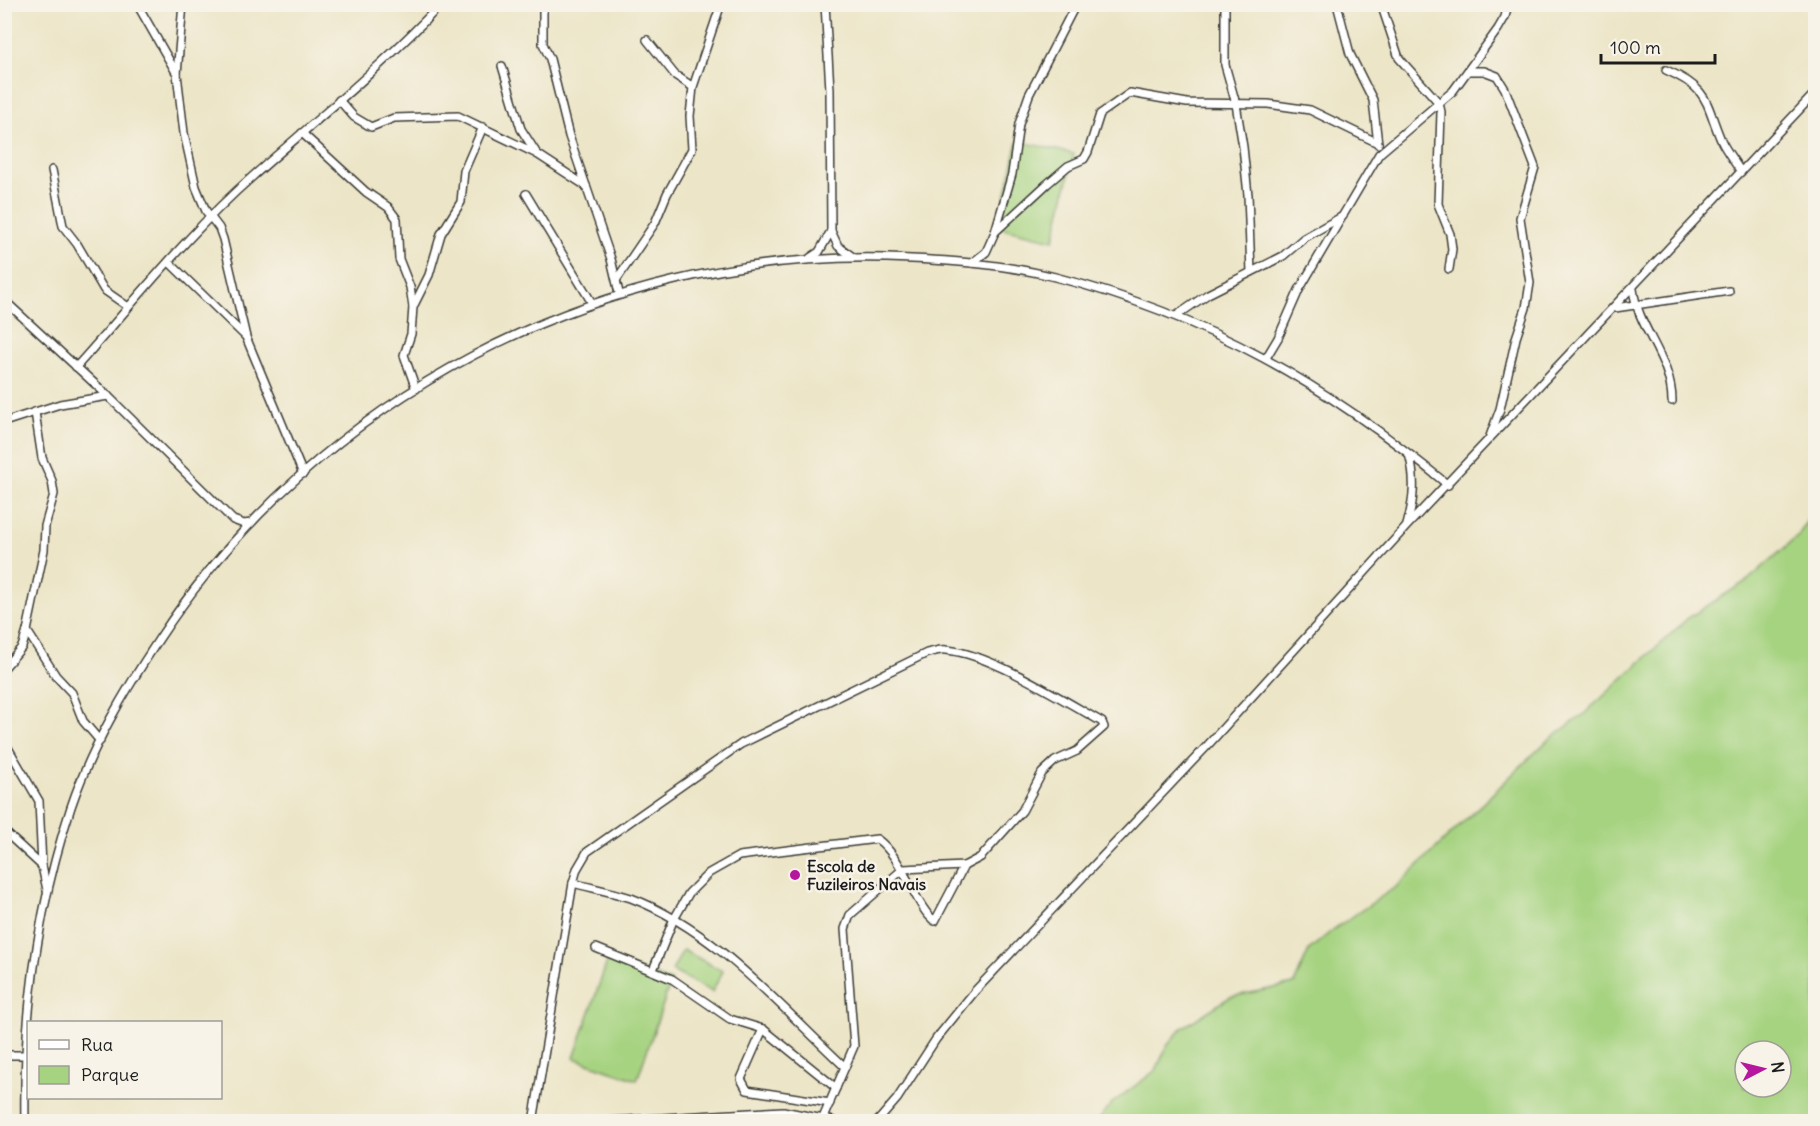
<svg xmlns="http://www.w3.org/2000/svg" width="1820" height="1126" font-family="Delius,sans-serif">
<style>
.green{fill:#a6d380;stroke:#61784e;stroke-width:1.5;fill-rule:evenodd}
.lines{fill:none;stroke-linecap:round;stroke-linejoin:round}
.minor-casing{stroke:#3b3a36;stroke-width:10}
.tertiary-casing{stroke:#3b3a36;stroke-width:12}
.minor{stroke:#fff;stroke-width:7}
.tertiary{stroke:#fff;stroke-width:9}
.poi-dot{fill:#b5179e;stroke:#f7f3e8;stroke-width:2}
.labels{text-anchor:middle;stroke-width:5;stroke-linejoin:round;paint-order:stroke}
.poi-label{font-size:16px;font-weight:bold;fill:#1c1c1c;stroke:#f7f3e8;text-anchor:start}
</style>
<rect width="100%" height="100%" fill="#f7f3e8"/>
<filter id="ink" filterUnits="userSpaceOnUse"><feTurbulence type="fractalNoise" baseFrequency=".0167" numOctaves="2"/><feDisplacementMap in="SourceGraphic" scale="12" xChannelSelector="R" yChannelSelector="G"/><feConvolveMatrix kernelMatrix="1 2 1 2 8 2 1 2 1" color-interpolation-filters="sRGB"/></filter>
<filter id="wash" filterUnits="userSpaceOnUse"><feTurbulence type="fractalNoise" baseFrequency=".008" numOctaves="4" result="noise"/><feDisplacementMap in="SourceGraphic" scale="24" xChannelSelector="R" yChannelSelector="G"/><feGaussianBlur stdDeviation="1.35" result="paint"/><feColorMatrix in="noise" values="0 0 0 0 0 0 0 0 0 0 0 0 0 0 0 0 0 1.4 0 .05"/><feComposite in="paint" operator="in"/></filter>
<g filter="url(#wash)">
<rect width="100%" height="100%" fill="#ece5c7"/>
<!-- green -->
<g class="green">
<polygon points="1018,141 1074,154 1054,240 998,227"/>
<path d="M1815 508V1121H1098L1111 1104 1156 1070 1167 1046 1182 1028 1230 997 1294 984 1309 950 1334 929 1397 886 1548 740 1583 715 1688 618 1748 580 1798 536ZM1745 1051H1781V1087H1745Z"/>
<polygon points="683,950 723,971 712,992 672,971"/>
<polygon points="608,959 671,981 637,1080 574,1058"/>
</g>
</g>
<g filter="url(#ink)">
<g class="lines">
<defs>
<g id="minor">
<polyline points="137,4 177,74"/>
<polyline points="183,4 177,74 184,133 196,187 206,211 219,228 223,239 246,337 303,474"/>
<polyline points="543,4 543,44 550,59 569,136 611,259 619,293"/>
<polyline points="1225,4 1225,65 1236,104 1243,147 1248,195 1251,272"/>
<polyline points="1337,4 1350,54 1373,100 1378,144"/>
<polyline points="1381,4 1399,58 1439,103 1441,112 1438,204 1450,234 1452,249 1449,269"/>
<polyline points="647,40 675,75 693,87"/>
<polyline points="502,66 521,129 537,154"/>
<path d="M1666 70C1710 89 1705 102 1721 140 1726 151 1735 162 1741 172"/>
<polyline points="1469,71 1484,71 1497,76 1505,89 1535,167 1520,218 1530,283 1526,308 1516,338 1500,409 1489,439"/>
<polyline points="339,100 354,117 371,127 394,118 458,116 537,154 586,186"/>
<polyline points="302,133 366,192 388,207 397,219 399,259 410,287 413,307 411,334 404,355 416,389"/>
<polyline points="52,170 63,226 77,244 104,290 127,306"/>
<polyline points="526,194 592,303"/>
<polyline points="831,231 838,246 853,257"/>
<polyline points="995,232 1047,184 1068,166 1084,159 1088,152 1100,114 1130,93 1187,103 1268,104 1310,110 1378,143"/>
<polyline points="810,258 819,252 831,231 830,90 825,4"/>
<polyline points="170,263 245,336"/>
<polyline points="972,263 986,252 995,232 1012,174 1019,124 1029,95 1076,4"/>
<polyline points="617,279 655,223 667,194 692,149 690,116 693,87 721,4"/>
<path d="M1633 289C1638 329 1672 359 1672 401"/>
<polyline points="4,300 108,396 233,520 244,524 251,523"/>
<polyline points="413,307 429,275 441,234 461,202 464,171 483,127"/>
<polyline points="1615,308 1729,291"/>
<polyline points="1176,316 1208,294 1283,256 1304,238 1343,216"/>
<polyline points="1266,358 1278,338 1299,290 1379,154 1453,91 1498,29 1505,17 1508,4"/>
<path d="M76 367C134 303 187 234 252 177 316 120 383 66 441 4"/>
<polyline points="35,412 42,458 52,481 54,494 45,526 44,550 27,631 56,676 72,693 83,721 100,741"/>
<polyline points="4,422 60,404 108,396"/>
<path d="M1407 525C1414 500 1416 479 1409 454"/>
<polyline points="4,668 22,647 27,631"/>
<polyline points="4,741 39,801 42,866 47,890"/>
<polyline points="4,831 42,866"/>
<path d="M573 883C592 888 612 892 631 898 716 930 780 1007 845 1067"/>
<polyline points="596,948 672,979 730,1019 763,1029 836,1088"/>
<path d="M653 970 673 921 689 893 709 873 739 856 877 839C904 858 916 909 935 921L964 866"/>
<polyline points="763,1029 741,1079 747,1090 830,1103"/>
<polyline points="4,1055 23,1055"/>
<path d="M25 1122C23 1013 37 910 71 807 91 748 124 692 159 639 318 397 597 251 887 258 943 260 1000 263 1055 277 1208 316 1327 385 1448 485"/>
<path d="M533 1122 573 883 577 869 587 852 741 744 927 653C933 652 940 649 946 650 989 653 1063 700 1102 722L1104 727 1077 751 1055 761 1042 773 1022 811 981 857 964 866 903 869 850 915 845 929 854 1046 823 1118"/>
<polyline points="877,1122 897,1099 936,1039 975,991 1207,746 1406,527 1816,92"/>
</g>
<polyline id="tertiary" points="611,1122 783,1112 833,1122"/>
</defs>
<!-- minor casing -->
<use href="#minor" class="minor-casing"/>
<!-- tertiary casing -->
<use href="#tertiary" class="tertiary-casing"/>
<!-- minor -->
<use href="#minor" class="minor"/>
<!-- tertiary -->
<use href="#tertiary" class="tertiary"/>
</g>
</g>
<!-- markers -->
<circle class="poi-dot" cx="795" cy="875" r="6"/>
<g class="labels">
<!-- poi labels -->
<g class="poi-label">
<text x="807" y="872">Escola de<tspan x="807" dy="18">Fuzileiros Navais</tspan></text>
</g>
</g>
<!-- margin -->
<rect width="1820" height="1126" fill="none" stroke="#f7f3e8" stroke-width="24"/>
<!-- legend -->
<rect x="27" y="1021" width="195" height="78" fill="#f7f3e8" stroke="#9f9d96" stroke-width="1.5"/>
<rect x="39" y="1040" width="30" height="9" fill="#ffffff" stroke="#9f9d96" stroke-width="1.5"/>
<text x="81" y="1051" font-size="18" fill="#1c1c1c">Rua</text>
<rect x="39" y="1066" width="30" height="18" fill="#a6d380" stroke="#9f9d96" stroke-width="1.5"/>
<text x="81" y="1081" font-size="18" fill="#1c1c1c">Parque</text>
<!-- north arrow -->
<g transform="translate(1763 1069) rotate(83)"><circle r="28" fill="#f7f3e8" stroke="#9f9d96" stroke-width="1.5"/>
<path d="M0-4.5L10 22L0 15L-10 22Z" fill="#b5179e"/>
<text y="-9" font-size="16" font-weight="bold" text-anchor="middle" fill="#1c1c1c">N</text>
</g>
<!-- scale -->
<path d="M1601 54v9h114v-9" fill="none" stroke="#1c1c1c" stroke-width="3"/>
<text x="1610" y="54" font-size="18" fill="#1c1c1c" stroke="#f7f3e8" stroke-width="4.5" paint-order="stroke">100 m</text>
</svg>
